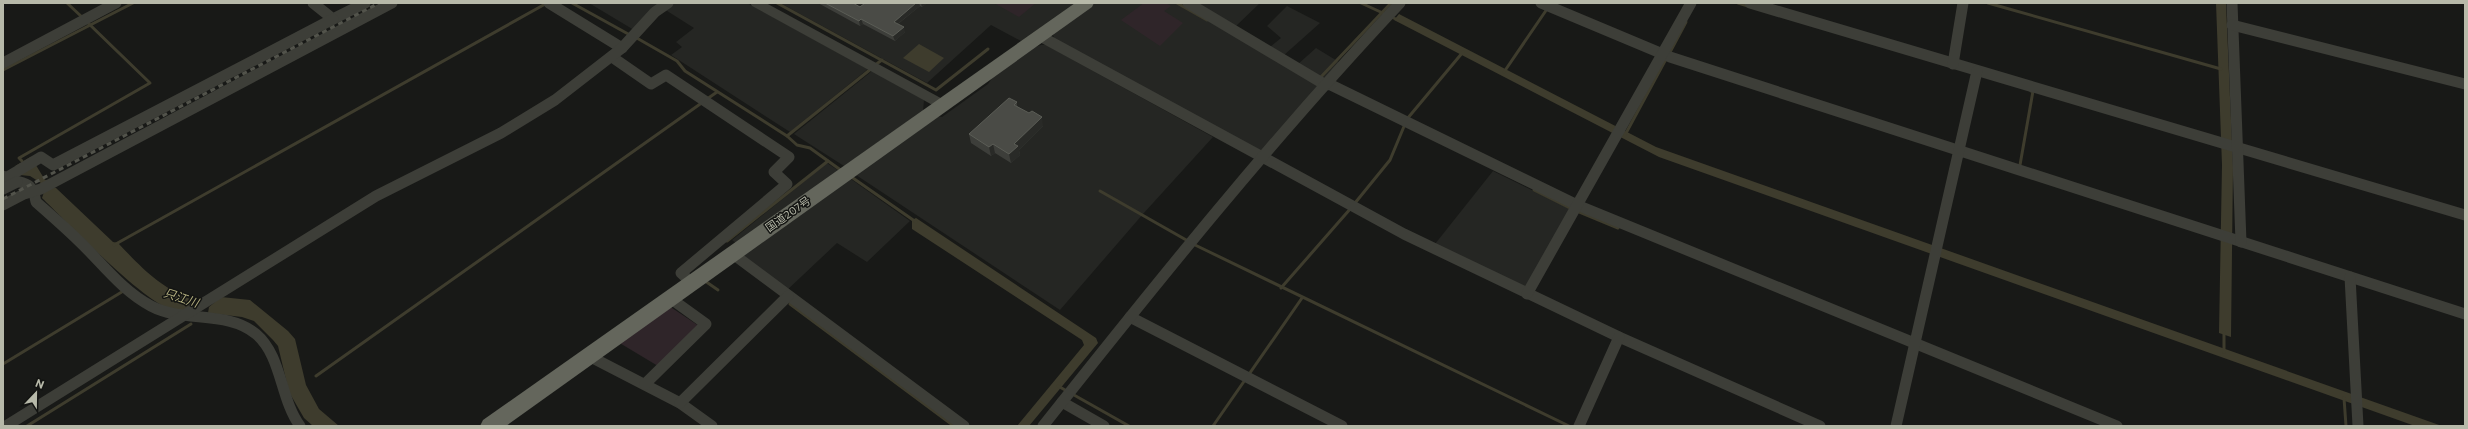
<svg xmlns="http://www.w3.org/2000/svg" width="2468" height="429" font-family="Commissioner,'Noto Sans JP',sans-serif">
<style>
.built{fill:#252623}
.green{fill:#2f2529}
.water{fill:#3e3c2d}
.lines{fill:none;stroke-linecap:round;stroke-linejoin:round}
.stream{stroke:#3e3c2d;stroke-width:3}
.minor{stroke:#3d3e38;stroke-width:11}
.tertiary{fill:#3d3e38;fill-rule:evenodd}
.trunk{fill:#64665c;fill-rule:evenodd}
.rail{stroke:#52534b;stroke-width:3;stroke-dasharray:5 4;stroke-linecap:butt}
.wall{fill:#3d3e3a}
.shaded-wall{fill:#292a27}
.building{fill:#4a4b46;stroke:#5b5d56}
.labels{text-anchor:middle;stroke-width:3;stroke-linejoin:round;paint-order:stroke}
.street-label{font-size:11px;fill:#b7b9a9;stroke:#131412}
.water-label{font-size:12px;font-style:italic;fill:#b4b080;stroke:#131412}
</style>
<rect width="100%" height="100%" fill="#181917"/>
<!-- built -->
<g class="built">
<polygon points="589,3 663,3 634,30"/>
<polygon points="673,3 747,3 868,69 790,132 671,55 682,47 676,42 694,28 664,9"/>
<polygon points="780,3 1075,3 1021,41 991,25 927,83"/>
<polygon points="1093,3 1260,3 1236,26 1270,47 1281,38 1267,26 1287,6 1320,23 1283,56 1297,65 1316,48 1339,62 1263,152 1055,40 1053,35 1056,30"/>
<polygon points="1041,45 1046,45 1213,137 1143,214 1060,310 856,175 936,116 942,117 988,84 995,74 1032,48"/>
<polygon points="872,71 924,100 923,111 844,166 794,134"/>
<polygon points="827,163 839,171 737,244 732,240"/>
<polygon points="1493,171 1574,211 1527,290 1435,244"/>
<polygon points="848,177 910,221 867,262 837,243 785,292 740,256"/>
</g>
<!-- green -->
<g class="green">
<polygon points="994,3 1036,3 1019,17"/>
<polygon points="1144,3 1166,3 1171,6 1164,11 1183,23 1160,46 1121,20"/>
<polygon points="669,306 699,326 658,366 618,342"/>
</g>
<!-- water -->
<g class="water">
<polygon points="2216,3 2226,4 2233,167 2231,337 2219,333 2222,165"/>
<polygon points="1399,14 1656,147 2442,426 2415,426 1659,157 1394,20"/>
<polygon points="919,44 944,58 929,72 903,58"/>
<path d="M32 156 31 157 45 180H48L50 186 56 188 113 242 118 243C142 268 159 287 193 300L189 308C186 309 181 311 177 311 150 310 65 220 42 198L45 189 39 184 41 183 30 176 20 175 21 172 15 166Z"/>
<polygon points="916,218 1096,338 1098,343 1029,426 1017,426 1084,345 1082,340 912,229 912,220"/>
<polygon points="221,297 250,300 288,331 295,339 306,385 319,409 339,426 313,426 304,418 289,392 278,346 273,340 254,321 242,317 208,313 209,307"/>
</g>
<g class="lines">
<!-- stream -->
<g class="stream">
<polyline points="67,3 83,18"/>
<polyline points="572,3 630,35"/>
<polyline points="777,3 936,90 988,49"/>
<polyline points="1177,3 1207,20"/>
<polyline points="1361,3 1398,20"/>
<polyline points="1738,3 1748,6"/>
<polyline points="1988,3 2221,69"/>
<polyline points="635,37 677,61 685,71 787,136 871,69"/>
<polyline points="1669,54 1686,22"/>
<polyline points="875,65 882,60"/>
<polyline points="3,70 133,3"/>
<polyline points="1504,72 1547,9"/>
<polyline points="1319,79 1391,3"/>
<polyline points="707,99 717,92"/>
<polyline points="1407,119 1463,52"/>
<polyline points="1625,135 1666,59"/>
<polyline points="787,136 797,145 810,148 842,171"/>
<polyline points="22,161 19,158 150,83 87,22"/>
<polyline points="2020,165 2033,91 2031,91"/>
<polyline points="850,176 916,222"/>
<polyline points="1534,190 1572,209"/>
<polyline points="1100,191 1188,241"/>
<polyline points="1355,203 1390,160 1405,124"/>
<polyline points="1577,211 1618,228"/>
<polyline points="727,241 828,161"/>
<polyline points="1193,244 1569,426"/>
<polyline points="114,245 547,3"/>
<polyline points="705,281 718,290"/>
<polyline points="1281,288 1351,208"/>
<polyline points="790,304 954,426"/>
<polyline points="2224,332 2224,352"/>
<polyline points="3,364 125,290"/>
<polyline points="316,376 703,102"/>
<polyline points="1058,386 1129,426"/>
<polyline points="2344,398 2346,426"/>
<polyline points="27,426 191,324"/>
<polyline points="1213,426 1302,298"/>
</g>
<!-- minor -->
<g class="minor">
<polyline points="313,3 333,19 365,3"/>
<polyline points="549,3 622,48"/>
<polyline points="1188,3 1324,84 1331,85 1577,205 2117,426"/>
<polyline points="1541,3 1670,57 2465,314"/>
<polyline points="1750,3 2465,215"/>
<polyline points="2232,3 2241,242"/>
<polyline points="2232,25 2465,84"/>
<polyline points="1040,36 1404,234 1619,337 1820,426"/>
<polyline points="612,57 651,84 666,75 789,157 774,172 787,184 681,273 692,283"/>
<polyline points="3,63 116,3"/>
<polyline points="1953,64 1963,3"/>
<path d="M3 176C21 186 32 177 36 202 52 216 68 230 83 245 104 266 124 292 151 306 183 323 227 310 256 334 282 356 280 399 300 426"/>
<polyline points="6,178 41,157 53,165 333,19"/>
<polyline points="3,189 17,182"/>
<polyline points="3,205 24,194 41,189 392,3"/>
<polyline points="733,254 964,426"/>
<polyline points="2350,277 2358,426"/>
<polyline points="1527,294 1691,3"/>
<polyline points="1130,317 1342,426"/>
<polyline points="589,356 680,403 712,426"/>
<polyline points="645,384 706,324 670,298"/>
<polyline points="1062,402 1104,426"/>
<polyline points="680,403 788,296"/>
<polyline points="6,426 376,196 501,133 555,100 622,48 655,12 668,3"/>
<path d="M1043 426C1158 281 1273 138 1400 3"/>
<polyline points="1579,426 1619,337"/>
<polyline points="1896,426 1977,71"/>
</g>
<!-- tertiary -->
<polygon class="tertiary" points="750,3 766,3 948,102 950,105 948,108 938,108 752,6"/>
<!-- trunk -->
<polygon class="trunk" points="1075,3 1094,3 1092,7 506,426 480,426 483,420"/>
<!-- rail -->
<polyline class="rail" points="3,199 379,3"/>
</g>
<!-- wall -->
<g class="wall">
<polygon points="818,3 853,3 860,7 865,3 927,3 922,7 920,6 898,24 905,32 895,41 863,24 860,26"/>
<polygon points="1017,102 1017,106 1043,126 1019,150 1020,155 1011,163 995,153 991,156 971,143 969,134"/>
</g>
<!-- shaded-wall -->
<g class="shaded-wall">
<polygon points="916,3 919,3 920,6 895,26 894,22"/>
<polygon points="921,3 927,3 922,7"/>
<polygon points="861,19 863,24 860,26 859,21"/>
<polygon points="904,27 905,32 895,41 893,36"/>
<polygon points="1042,117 1043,126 1019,150 1020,155 1011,163 1009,154 1014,144"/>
<polygon points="993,144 995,153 991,156 989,147"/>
</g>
<!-- building -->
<g class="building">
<polygon points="825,3 853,3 860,7 865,3 916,3 894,22 904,27 893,36 861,19 859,21"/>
<polygon points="1009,98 1017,102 1014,105 1029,113 1032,111 1042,117 1014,144 1018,146 1009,154 993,144 989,147 969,134"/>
</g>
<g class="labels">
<!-- street labels -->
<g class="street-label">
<text transform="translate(788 214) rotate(-35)" y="4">国道207号</text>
</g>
<!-- water labels -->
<g class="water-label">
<text transform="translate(181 298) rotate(18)" y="4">只江川</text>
</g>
</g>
<!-- border -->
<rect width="2468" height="429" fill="none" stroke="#b7b9a9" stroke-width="8"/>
<!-- north arrow -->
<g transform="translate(36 393) rotate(22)" stroke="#131412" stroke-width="3" paint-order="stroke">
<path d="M0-3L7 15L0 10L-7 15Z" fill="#b7b9a9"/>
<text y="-6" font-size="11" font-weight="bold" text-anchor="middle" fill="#b7b9a9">N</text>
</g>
</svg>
